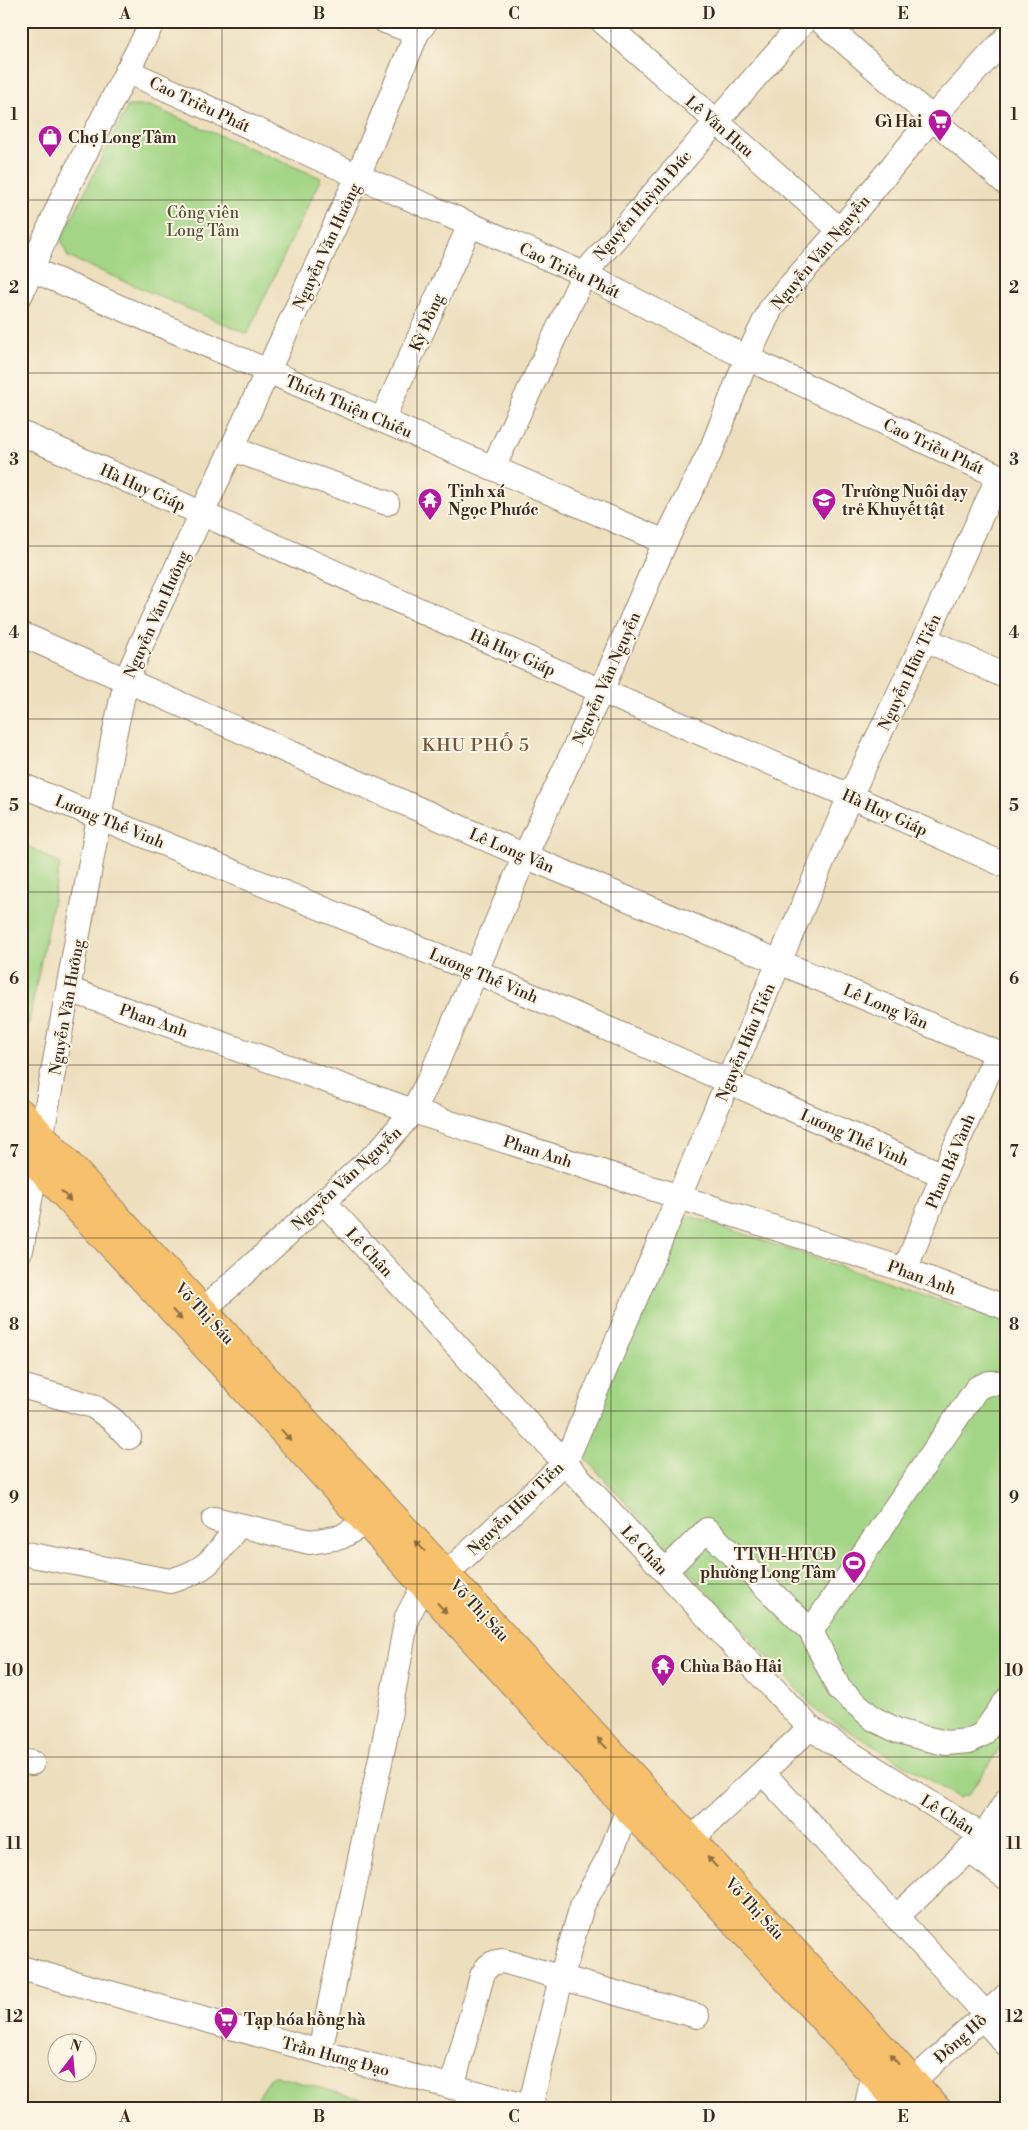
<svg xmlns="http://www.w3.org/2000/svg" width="1028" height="2130" font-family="'Libre Bodoni',serif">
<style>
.green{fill:#a2d585;stroke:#6e8052}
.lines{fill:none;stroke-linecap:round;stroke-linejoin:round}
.minor-casing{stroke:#94846e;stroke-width:26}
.major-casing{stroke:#94846e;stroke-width:30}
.minor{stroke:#fff;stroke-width:24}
.major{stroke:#f7c06c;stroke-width:28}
.oneway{fill:#906e41}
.grid{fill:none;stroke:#3b2a1e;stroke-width:1;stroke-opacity:0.55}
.labels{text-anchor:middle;stroke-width:4;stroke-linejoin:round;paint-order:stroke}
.street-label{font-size:16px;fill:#3b2a1e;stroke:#fcf5e5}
.poi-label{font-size:16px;font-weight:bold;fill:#3b2a1e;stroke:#fcf5e5;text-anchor:start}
.park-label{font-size:16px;fill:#555538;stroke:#fcf5e5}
.neighbourhood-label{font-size:18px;letter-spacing:1px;fill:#77553c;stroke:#fcf5e5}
.neatline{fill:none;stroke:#3b2a1e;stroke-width:2}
.grid-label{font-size:16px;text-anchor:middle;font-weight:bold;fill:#3b2a1e}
</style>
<rect width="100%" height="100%" fill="#fcf5e5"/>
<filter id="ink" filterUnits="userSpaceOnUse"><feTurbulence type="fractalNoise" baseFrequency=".02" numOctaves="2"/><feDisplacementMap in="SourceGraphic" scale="10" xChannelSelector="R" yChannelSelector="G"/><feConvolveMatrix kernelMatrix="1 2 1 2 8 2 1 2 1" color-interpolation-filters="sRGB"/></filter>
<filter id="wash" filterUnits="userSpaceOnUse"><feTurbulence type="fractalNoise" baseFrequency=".0096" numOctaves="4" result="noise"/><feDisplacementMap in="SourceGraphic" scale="20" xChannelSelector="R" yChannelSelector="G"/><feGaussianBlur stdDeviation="1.12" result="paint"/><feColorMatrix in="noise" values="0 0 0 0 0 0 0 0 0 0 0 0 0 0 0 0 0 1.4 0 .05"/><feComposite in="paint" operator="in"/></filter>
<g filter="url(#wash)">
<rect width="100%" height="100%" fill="#eddfbd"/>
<!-- green -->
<g class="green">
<polygon points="128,106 150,106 321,178 247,334 68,257 61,239"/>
<polygon points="21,842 60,864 21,1063"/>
<polygon points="690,1216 1007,1323 1007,1737 969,1794 959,1798 818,1712 584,1457 583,1441 680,1222"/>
<polygon points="272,2075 387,2106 387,2109 251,2109"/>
</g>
</g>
<g filter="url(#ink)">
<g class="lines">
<defs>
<g id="minor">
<polyline points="385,21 417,33"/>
<polyline points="602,21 840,230"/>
<polyline points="821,21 1007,184"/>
<polyline points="127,71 358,176 584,274 747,358 1007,480"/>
<polyline points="33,270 665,542"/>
<polyline points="21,294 64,194 153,21"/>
<polyline points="382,420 470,225"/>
<polyline points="21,433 601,691 850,796 1007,866"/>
<polyline points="232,449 387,503"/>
<polyline points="493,468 584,274 804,21"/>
<polyline points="21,634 525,856 1007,1057"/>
<polyline points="925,639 1007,677"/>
<polyline points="21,785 475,971 943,1175"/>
<polyline points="70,990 413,1111 905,1270 1007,1308"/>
<polyline points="323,1201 810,1728 1007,1851"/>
<polyline points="21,1250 113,740 126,681 141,645 358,176 417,33 426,21"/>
<polyline points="905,1270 943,1175 997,1053"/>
<polyline points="203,1310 379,1151 413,1111 432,1074 525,856 601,691 665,542 712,448 747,358 772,306 840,230 932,118 1007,37"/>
<polyline points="21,1386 93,1406 113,1420 129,1437"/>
<polyline points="214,1519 310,1542 341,1537 365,1523"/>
<path d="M21 1553 170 1581C210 1570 214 1557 238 1526"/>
<polyline points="665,1571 707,1530 811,1631 839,1689 874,1719 898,1731 920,1737 946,1743 969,1741 983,1734 1007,1700"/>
<polyline points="446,1574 565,1463 850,796 925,639 999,476"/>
<polyline points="811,1631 977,1388 989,1383 1007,1383"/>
<polyline points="21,1761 32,1763"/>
<polyline points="763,1773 986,2014 987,2023 1007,2045"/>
<polyline points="691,1839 810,1728"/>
<polyline points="968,1850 1007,1878"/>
<polyline points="896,1917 984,1836 1007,1800"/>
<polyline points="21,1968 331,2055 537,2109"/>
<polyline points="320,2052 385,1738 407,1617 423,1587"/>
<polyline points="913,2081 1007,1995"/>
<path d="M452 2087 482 1976C487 1965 492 1962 503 1961L697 2016"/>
<polyline points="530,2107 561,1978 582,1906 610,1855 628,1809"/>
<polyline points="866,2109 874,2072"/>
</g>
<g id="major">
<polyline points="21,1113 872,2036 937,2109"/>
<polyline points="21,1148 181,1319 628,1809 674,1855 905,2109"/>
</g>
</defs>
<!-- minor casing -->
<use href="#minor" class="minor-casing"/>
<!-- major casing -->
<use href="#major" class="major-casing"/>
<!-- minor -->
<use href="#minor" class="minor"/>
<!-- major -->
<use href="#major" class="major"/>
</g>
<!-- one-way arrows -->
<defs><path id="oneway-solid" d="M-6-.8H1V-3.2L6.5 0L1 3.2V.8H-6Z" transform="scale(1.25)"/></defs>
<g class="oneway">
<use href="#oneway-solid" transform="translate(66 1196) rotate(47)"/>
<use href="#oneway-solid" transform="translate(177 1315) rotate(47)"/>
<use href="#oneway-solid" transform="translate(286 1435) rotate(48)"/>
<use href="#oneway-solid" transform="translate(420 1546) rotate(-133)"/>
<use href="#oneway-solid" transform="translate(442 1608) rotate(47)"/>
<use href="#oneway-solid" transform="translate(602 1743) rotate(-133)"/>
<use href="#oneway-solid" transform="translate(712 1862) rotate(-133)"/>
<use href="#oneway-solid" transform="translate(894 2059) rotate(-132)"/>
</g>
</g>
<!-- grid -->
<path class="grid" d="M222 21V2109M417 21V2109M611 21V2109M806 21V2109M21 200H1007M21 373H1007M21 546H1007M21 719H1007M21 892H1007M21 1065H1007M21 1238H1007M21 1411H1007M21 1584H1007M21 1757H1007M21 1930H1007"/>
<!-- icons -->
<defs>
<symbol id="supermarket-pin" viewBox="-11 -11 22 30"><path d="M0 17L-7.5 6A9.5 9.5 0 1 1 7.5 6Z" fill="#b5179e" stroke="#fcf5e5"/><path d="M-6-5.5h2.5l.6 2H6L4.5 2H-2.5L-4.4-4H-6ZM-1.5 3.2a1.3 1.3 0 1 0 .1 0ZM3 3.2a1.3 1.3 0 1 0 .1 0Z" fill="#fff"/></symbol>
<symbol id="shop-pin" viewBox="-11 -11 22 30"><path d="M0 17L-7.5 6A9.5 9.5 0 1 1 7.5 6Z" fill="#b5179e" stroke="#fcf5e5"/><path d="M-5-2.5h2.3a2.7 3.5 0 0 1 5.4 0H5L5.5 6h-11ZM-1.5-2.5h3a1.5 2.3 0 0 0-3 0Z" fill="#fff"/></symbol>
<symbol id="temple-pin" viewBox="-11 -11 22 30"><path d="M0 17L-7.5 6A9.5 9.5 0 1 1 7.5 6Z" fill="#b5179e" stroke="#fcf5e5"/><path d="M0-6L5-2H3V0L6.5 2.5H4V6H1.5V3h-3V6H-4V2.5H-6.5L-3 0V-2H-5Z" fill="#fff"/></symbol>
<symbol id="school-pin" viewBox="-11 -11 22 30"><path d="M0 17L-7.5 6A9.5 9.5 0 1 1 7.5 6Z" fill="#b5179e" stroke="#fcf5e5"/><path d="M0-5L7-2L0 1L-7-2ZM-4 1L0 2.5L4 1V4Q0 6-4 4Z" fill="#fff"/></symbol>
<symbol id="stadium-pin" viewBox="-11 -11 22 30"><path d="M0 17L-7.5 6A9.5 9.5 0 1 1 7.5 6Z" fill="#b5179e" stroke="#fcf5e5"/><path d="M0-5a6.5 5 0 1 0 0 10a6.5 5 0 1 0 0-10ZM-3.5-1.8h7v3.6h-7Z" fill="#fff"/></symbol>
</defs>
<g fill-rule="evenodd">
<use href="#supermarket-pin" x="926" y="107" width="28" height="38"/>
<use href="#shop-pin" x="36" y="123" width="28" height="38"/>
<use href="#temple-pin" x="416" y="486" width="28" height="38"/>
<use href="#school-pin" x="810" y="486" width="28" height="38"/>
<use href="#stadium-pin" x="840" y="1549" width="28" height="38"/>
<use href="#temple-pin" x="649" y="1652" width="28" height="38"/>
<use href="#supermarket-pin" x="212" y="2005" width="28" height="38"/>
</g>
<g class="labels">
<!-- street labels -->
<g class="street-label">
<text transform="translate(200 104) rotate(25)" y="6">Cao Triều Phát</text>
<text transform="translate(720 126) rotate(41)" y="6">Lê Văn Hưu</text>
<text transform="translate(642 205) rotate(-49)" y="6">Nguyễn Huỳnh Đức</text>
<text transform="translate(326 246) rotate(-65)" y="6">Nguyễn Văn Hưởng</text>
<text transform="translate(820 252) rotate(-50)" y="6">Nguyễn Văn Nguyễn</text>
<text transform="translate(570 270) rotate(25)" y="6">Cao Triều Phát</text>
<text transform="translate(426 322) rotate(-66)" y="6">Kỳ Đồng</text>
<text transform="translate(349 406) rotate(23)" y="6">Thích Thiện Chiếu</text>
<text transform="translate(934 446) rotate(25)" y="6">Cao Triều Phát</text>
<text transform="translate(143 487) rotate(24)" y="6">Hà Huy Giáp</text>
<text transform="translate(156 614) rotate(-66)" y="6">Nguyễn Văn Hưởng</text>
<text transform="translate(513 652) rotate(24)" y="6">Hà Huy Giáp</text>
<text transform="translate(909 672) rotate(-65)" y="6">Nguyễn Hữu Tiến</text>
<text transform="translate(606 678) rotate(-66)" y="6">Nguyễn Văn Nguyễn</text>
<text transform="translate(885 812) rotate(24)" y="6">Hà Huy Giáp</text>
<text transform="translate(110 821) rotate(22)" y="6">Lương Thế Vinh</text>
<text transform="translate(512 850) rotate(23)" y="6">Lê Long Vân</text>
<text transform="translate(484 975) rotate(23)" y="6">Lương Thế Vinh</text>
<text transform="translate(886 1006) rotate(23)" y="6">Lê Long Vân</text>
<text transform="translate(66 1007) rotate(-80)" y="6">Nguyễn Văn Hưởng</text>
<text transform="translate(154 1020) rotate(19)" y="6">Phan Anh</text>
<text transform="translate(745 1042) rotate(-67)" y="6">Nguyễn Hữu Tiến</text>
<text transform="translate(855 1137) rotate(24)" y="6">Lương Thế Vinh</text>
<text transform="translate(538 1151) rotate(18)" y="6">Phan Anh</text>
<text transform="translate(950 1161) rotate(-67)" y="6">Phan Bá Vành</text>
<text transform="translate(346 1178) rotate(-43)" y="6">Nguyễn Văn Nguyễn</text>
<text transform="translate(370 1252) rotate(47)" y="6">Lê Chân</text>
<text transform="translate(922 1277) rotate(20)" y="6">Phan Anh</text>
<text transform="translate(205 1313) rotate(47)" y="6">Võ Thị Sáu</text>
<text transform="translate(515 1508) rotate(-44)" y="6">Nguyễn Hữu Tiến</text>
<text transform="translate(645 1550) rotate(47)" y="6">Lê Chân</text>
<text transform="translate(480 1610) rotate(47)" y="6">Võ Thị Sáu</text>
<text transform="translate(948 1814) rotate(32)" y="6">Lê Chân</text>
<text transform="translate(755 1908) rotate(47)" y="6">Võ Thị Sáu</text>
<text transform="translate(960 2038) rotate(-42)" y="6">Đông Hồ</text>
<text transform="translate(336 2056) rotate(15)" y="6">Trần Hưng Đạo</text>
</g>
<!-- poi labels -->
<g class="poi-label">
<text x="922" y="127" text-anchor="end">Gì Hai</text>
<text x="68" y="143">Chợ Long Tâm</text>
<text x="448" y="497">Tịnh xá<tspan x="448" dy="18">Ngọc Phước</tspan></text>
<text x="842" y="497">Trường Nuôi dạy<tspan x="842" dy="18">trẻ Khuyết tật</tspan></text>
<text x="836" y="1560" text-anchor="end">TTVH-HTCĐ<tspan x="836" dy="18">phường Long Tâm</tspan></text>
<text x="680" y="1672">Chùa Bảo Hải</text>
<text x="244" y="2025">Tạp hóa hồng hà</text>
</g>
<!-- park labels -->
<g class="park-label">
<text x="203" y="218">Công viên<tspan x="203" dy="18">Long Tâm</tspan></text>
</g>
<!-- neighbourhood labels -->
<g class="neighbourhood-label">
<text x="476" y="751">KHU PHỐ 5</text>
</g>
</g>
<!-- margin -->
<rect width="1028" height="2130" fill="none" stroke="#fcf5e5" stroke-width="55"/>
<!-- north arrow -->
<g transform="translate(72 2058) rotate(16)"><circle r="24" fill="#fcf5e5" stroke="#afa495"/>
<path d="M0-4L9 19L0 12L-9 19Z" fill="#b5179e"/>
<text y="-8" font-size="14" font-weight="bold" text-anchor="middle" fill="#3b2a1e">N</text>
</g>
<rect x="28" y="28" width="972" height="2074" class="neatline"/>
<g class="grid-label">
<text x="125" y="19">A</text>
<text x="319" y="19">B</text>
<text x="514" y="19">C</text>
<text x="709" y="19">D</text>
<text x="903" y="19">E</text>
<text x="14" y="120">1</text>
<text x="1014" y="120">1</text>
<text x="14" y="293">2</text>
<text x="1014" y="293">2</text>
<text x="14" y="465">3</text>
<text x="1014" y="465">3</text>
<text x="14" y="638">4</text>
<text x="1014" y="638">4</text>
<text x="14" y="811">5</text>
<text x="1014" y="811">5</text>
<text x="14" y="984">6</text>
<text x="1014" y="984">6</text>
<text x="14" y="1157">7</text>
<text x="1014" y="1157">7</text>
<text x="14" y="1330">8</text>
<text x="1014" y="1330">8</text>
<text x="14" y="1503">9</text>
<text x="1014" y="1503">9</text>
<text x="14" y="1676">10</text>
<text x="1014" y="1676">10</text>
<text x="14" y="1849">11</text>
<text x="1014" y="1849">11</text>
<text x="14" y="2022">12</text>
<text x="1014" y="2022">12</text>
<text x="125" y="2122">A</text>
<text x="319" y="2122">B</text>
<text x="514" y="2122">C</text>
<text x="709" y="2122">D</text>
<text x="903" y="2122">E</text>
</g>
</svg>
